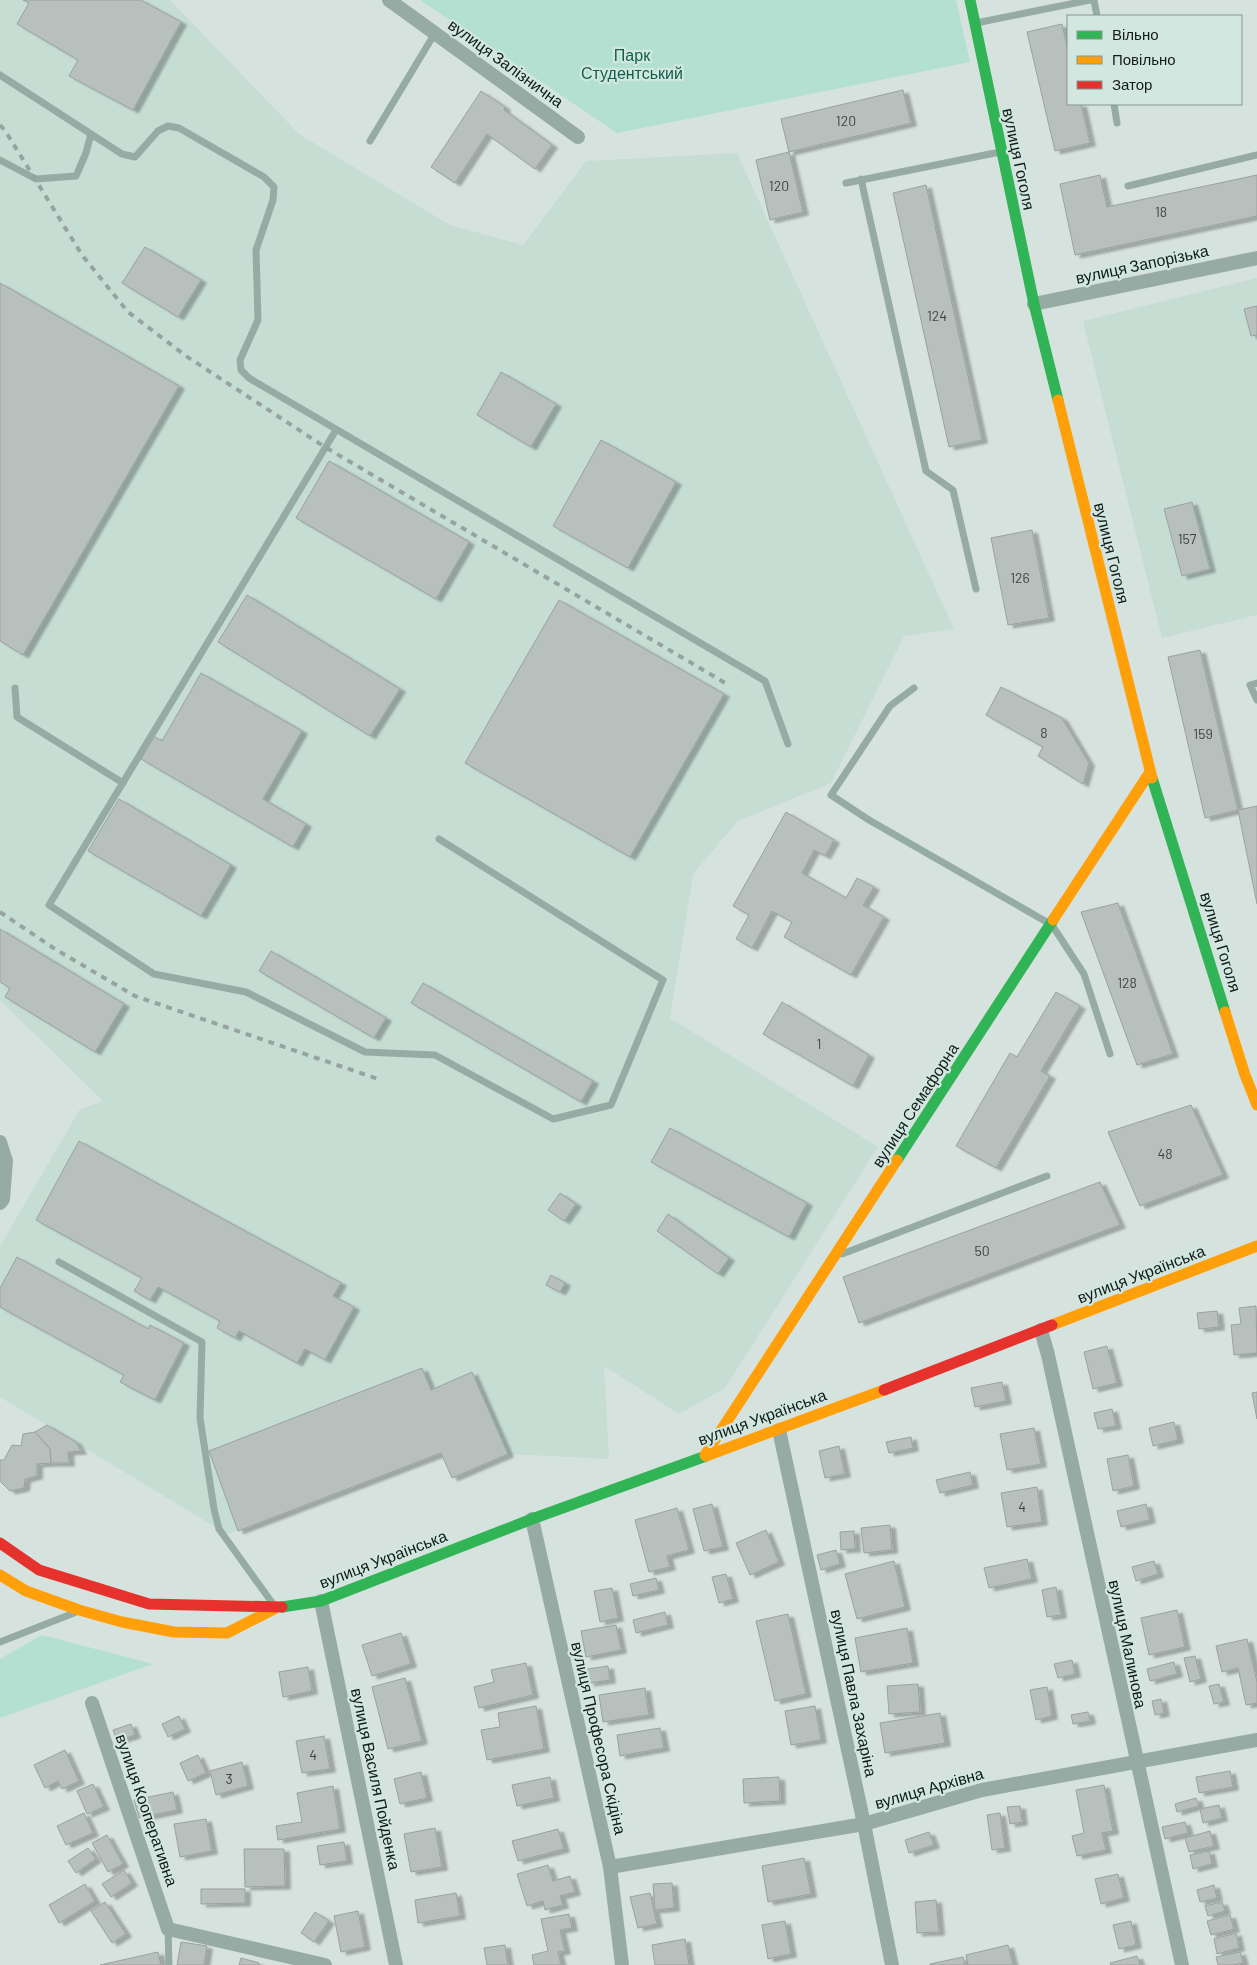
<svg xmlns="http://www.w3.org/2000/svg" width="1257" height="1965" font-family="Barlow,sans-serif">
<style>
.built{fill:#c6ddd4}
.green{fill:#b4e0d1}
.building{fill:#b7c0bc;stroke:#98a29f;filter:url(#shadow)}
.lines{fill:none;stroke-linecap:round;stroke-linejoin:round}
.lane{stroke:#96aba4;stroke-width:7}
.street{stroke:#96aba4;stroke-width:14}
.fast{stroke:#30b455;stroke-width:11}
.slow{stroke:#ff9f0a;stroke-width:11}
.jam{stroke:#e5322d;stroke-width:11}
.rail{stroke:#96a39e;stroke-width:4;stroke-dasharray:6 6;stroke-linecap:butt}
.labels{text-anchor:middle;stroke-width:4.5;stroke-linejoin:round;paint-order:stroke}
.number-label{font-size:14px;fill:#3c4441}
.park-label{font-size:16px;fill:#105f4a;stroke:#d1e7df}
.street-label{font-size:16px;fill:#131b18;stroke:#d1e7df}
</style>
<defs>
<filter id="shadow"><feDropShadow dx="5.5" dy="3" stdDeviation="1" flood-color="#0004"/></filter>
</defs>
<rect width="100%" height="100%" fill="#d6e2de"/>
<!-- built -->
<g class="built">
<polygon points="0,0 170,0 299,134 450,225 523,245 586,161 737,153 954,629 904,636 831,783 738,821 693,874 670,1018 878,1147 725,1388 679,1414 604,1366 609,1459 508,1454 452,1478 441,1453 238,1531 227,1534 0,1397 0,1246 80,1109 103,1101 0,1000"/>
<polygon points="1257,278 1257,615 1162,638 1083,321"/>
</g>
<!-- green -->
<g class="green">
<polygon points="420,0 956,0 970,62 617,133"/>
<polygon points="42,1635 153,1664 0,1718 0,1659"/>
</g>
<!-- building -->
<g class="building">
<polygon points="23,0 141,0 181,22 133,110 69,76 78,60 17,24 29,3"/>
<polygon points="1062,24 1068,50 1068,104 1081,104 1090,143 1055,151 1027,32"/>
<polygon points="903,90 911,123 789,152 781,119"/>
<polygon points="481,91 505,107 504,110 552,145 535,169 487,134 455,183 431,167"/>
<polygon points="789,152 803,212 770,220 756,160"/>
<polygon points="1100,175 1107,207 1257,175 1257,216 1075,255 1060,184"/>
<polygon points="926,185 982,440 949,447 893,193"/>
<polygon points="145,247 201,280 178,317 122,283"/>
<polygon points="0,283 179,386 23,655 0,641"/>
<polygon points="1257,306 1257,335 1251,336 1244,309"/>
<polygon points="501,372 556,404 531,447 477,415"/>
<polygon points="601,440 676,482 628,568 553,526"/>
<polygon points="329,461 469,542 436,599 296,518"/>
<polygon points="1192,502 1210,569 1182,576 1164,509"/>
<polygon points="1032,530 1049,618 1008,625 991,538"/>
<polygon points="247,595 400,689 370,736 218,642"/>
<polygon points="559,600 724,694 630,857 465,763"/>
<polygon points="1200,650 1238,810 1205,818 1168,657"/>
<polygon points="201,673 302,731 263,799 306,824 293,847 141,759 154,736 162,741"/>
<polygon points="1001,687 1062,718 1089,763 1083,784 1038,756 1043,747 986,715"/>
<polygon points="119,799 231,865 201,916 88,851"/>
<polygon points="1257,806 1257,904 1238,810"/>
<polygon points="786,812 834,840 825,856 814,850 802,873 846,898 857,878 874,887 863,905 884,917 851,975 784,937 792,922 772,911 752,948 736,939 749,915 733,906"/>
<polygon points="1118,903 1173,1054 1137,1065 1081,912"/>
<polygon points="0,929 124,1004 95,1052 5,997 10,988 0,982"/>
<polygon points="271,951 386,1018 374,1038 259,971"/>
<polygon points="423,983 593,1081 581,1102 411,1003"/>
<polygon points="1056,992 1080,1006 1041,1071 1050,1076 996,1168 956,1146 1010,1053 1017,1057"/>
<polygon points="782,1002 869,1055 853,1086 763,1034"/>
<polygon points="1191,1105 1223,1175 1140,1206 1108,1132"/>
<polygon points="670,1128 807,1203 789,1237 651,1162"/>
<polygon points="79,1141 341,1283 333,1296 354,1307 325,1360 305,1349 297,1363 239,1331 235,1338 217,1328 220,1321 158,1287 150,1300 134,1291 142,1278 36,1220"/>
<polygon points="1100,1182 1120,1225 859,1323 843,1277"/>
<polygon points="560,1193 576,1204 564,1221 548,1210"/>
<polygon points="668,1214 729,1258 718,1274 657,1231"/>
<polygon points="17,1257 148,1329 150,1325 184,1343 155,1400 120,1382 124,1375 0,1307 0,1288"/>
<polygon points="551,1275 565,1283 560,1292 546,1285"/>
<polygon points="1256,1306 1257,1353 1234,1355 1231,1325 1241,1324 1239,1308"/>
<polygon points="1217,1311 1219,1327 1199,1329 1197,1313"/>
<polygon points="1107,1346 1117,1383 1093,1389 1084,1352"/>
<polygon points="422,1368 431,1390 472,1372 508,1454 452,1478 441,1453 238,1531 209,1451"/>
<polygon points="1002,1382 1006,1401 975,1407 971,1388"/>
<polygon points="1257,1392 1257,1419 1252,1393"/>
<polygon points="1112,1409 1116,1426 1098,1429 1094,1413"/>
<polygon points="1174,1422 1178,1440 1153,1446 1149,1428"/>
<polygon points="47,1425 76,1442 81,1451 68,1452 69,1463 51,1463 50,1449 35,1432"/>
<polygon points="1034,1428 1041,1464 1007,1470 1000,1434"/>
<polygon points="35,1432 50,1449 51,1463 37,1464 37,1476 25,1479 24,1488 10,1491 0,1481 0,1460 4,1460 12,1445 21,1446 23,1434"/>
<polygon points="911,1437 913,1448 889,1453 886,1442"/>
<polygon points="839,1446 845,1474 825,1478 819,1451"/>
<polygon points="1128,1455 1134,1486 1113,1491 1107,1459"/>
<polygon points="970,1472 973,1485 940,1493 936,1480"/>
<polygon points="1037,1487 1042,1522 1007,1527 1001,1493"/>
<polygon points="712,1504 723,1547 704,1551 693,1509"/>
<polygon points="1146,1504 1150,1520 1121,1527 1117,1511"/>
<polygon points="677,1508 689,1550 667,1556 670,1567 649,1572 635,1520"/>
<polygon points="890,1525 892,1550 864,1553 861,1528"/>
<polygon points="766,1530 779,1562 750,1575 736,1543"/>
<polygon points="854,1531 855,1549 841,1550 840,1532"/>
<polygon points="836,1550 840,1564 821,1570 817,1555"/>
<polygon points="1027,1559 1032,1579 989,1588 984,1568"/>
<polygon points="894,1561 905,1607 857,1619 845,1574"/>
<polygon points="1154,1561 1158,1574 1136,1581 1132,1567"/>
<polygon points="726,1574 733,1599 719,1603 712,1577"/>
<polygon points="656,1578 659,1590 633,1596 630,1584"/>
<polygon points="1056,1587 1061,1615 1047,1617 1042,1590"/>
<polygon points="612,1588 618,1618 600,1622 594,1591"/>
<polygon points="1177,1610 1185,1647 1149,1655 1141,1618"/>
<polygon points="665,1612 668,1625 636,1633 633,1620"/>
<polygon points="788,1614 806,1694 775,1701 756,1621"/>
<polygon points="616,1625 621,1650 586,1657 581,1631"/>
<polygon points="907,1628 913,1663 861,1672 855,1638"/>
<polygon points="401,1633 411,1664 372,1676 362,1645"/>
<polygon points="1247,1639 1257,1682 1257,1703 1246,1705 1238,1668 1222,1672 1216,1646"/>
<polygon points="1195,1656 1201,1679 1190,1682 1184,1658"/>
<polygon points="1072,1660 1075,1674 1058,1678 1054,1664"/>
<polygon points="1174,1662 1177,1674 1150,1681 1147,1669"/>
<polygon points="526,1663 533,1695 479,1708 474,1687 494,1682 491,1670"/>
<polygon points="608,1666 610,1680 589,1683 587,1669"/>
<polygon points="308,1667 312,1691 283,1697 279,1672"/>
<polygon points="405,1678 422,1741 388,1749 372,1687"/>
<polygon points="918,1684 920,1712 889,1714 887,1686"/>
<polygon points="1219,1684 1224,1702 1214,1704 1209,1686"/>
<polygon points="1047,1687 1052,1716 1036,1720 1030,1690"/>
<polygon points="645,1688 649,1715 603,1722 599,1695"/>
<polygon points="1161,1699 1164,1713 1155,1715 1152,1701"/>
<polygon points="536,1706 544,1749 487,1760 481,1730 500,1727 498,1713"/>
<polygon points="815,1706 821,1740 791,1745 785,1711"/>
<polygon points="1088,1712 1090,1721 1073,1724 1071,1715"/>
<polygon points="940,1713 945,1743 885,1753 880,1723"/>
<polygon points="179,1716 185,1729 168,1737 162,1724"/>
<polygon points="131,1724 135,1735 117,1741 113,1730"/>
<polygon points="660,1728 664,1748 620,1756 617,1735"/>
<polygon points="324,1736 330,1769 302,1773 296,1741"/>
<polygon points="65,1750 79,1781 62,1789 58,1781 45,1788 34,1765"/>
<polygon points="198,1755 206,1773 188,1781 180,1763"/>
<polygon points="242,1762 248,1786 216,1795 210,1771"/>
<polygon points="1230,1771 1233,1787 1199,1793 1196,1777"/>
<polygon points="421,1772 427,1798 400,1804 394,1779"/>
<polygon points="550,1777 554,1798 517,1806 512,1785"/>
<polygon points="779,1777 780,1801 744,1803 743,1779"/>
<polygon points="93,1784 104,1807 87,1814 77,1791"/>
<polygon points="1104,1785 1113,1831 1102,1833 1106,1850 1077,1856 1072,1836 1084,1833 1076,1790"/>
<polygon points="333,1786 340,1829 278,1840 276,1826 302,1822 297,1793"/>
<polygon points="173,1792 177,1810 139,1818 134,1800"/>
<polygon points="1196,1798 1199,1806 1177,1812 1175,1804"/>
<polygon points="1219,1805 1222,1818 1203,1823 1200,1809"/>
<polygon points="1020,1806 1022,1822 1010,1824 1007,1807"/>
<polygon points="84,1813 93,1833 66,1845 57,1826"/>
<polygon points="1000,1813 1005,1848 992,1850 987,1815"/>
<polygon points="206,1819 212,1851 180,1857 174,1824"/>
<polygon points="1185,1822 1188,1833 1165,1839 1162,1827"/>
<polygon points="435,1828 442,1867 411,1872 404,1834"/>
<polygon points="558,1829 564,1849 518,1861 512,1841"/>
<polygon points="1210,1831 1214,1846 1189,1852 1185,1838"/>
<polygon points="929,1832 934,1845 909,1853 905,1840"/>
<polygon points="107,1835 123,1864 108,1872 92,1843"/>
<polygon points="344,1842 347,1861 320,1865 317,1846"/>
<polygon points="88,1848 96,1859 76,1873 68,1861"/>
<polygon points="244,1849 284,1849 285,1886 245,1887"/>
<polygon points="1209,1851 1212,1864 1193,1869 1190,1855"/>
<polygon points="804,1858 811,1894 768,1902 762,1866"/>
<polygon points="548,1865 553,1881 570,1876 575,1892 560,1896 563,1905 545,1910 543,1901 527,1906 517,1874"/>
<polygon points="124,1870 132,1883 111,1897 102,1884"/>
<polygon points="1118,1874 1124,1898 1101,1904 1095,1879"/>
<polygon points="672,1883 674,1908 655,1910 653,1884"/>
<polygon points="85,1884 95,1901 59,1923 49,1905"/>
<polygon points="1214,1885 1217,1898 1200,1902 1197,1890"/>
<polygon points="201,1889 245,1889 245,1903 201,1904"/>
<polygon points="456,1893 460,1916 418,1923 415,1900"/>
<polygon points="650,1893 657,1924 638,1928 630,1897"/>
<polygon points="936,1900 939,1932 917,1933 915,1902"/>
<polygon points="105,1902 126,1934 112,1943 91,1911"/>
<polygon points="1222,1902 1225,1911 1208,1916 1205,1906"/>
<polygon points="358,1911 365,1947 341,1952 334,1916"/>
<polygon points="315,1912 329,1921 314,1942 301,1933"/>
<polygon points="569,1914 572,1928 560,1930 565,1951 558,1952 561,1965 534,1965 532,1955 548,1951 541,1919"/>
<polygon points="1230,1915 1234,1929 1211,1935 1207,1921"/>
<polygon points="785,1921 791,1954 768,1959 762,1925"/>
<polygon points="1131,1921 1136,1945 1119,1949 1113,1925"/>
<polygon points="1236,1933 1239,1948 1217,1954 1214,1939"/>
<polygon points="685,1939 689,1965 655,1965 652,1945"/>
<polygon points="181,1942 207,1946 204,1965 177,1965"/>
<polygon points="505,1945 508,1965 487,1965 484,1948"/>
<polygon points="1008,1945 1013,1965 968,1965 966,1955"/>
<polygon points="158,1952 161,1965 100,1965"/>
<polygon points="1240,1952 1243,1963 1233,1965 1218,1965 1216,1957"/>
<polygon points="1137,1956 1140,1965 1111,1965 1110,1963"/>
<polygon points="963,1957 965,1965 930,1965 930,1964"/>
<polygon points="241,1958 259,1963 259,1965 239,1965"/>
</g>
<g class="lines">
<!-- lane -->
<g class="lane">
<polyline points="1094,0 1097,16"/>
<polyline points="976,23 1090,0"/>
<polyline points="0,75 91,134 86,153 76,176 36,179 0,160"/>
<polyline points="1114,104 1117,123"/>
<polyline points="91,134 122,154 135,157 158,131 168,126 179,128 264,177 274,187 273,200 256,250 258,320 240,360 241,370 249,378 765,681 788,744"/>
<polyline points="370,141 435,33"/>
<polyline points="861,179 926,471 953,490 976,589"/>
<polyline points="846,183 1000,152"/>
<polyline points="1128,186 1257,155"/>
<polyline points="336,430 49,905 154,974 246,992 365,1052 435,1055 553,1119 611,1105 663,980 439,839"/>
<polyline points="1257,683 1250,685 1257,700"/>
<polyline points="15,688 17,717 123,783"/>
<polyline points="914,688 890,706 831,795 869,820 1052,925 1084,974 1110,1054"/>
<polyline points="842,1254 1047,1176"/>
<polyline points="59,1262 202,1342 200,1418 214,1509 219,1529 273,1604"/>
<polyline points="0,1642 74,1613"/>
<polyline points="168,1929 169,1965"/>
</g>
<!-- street -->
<g class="street">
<polyline points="389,0 578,137"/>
<polyline points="1034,304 1257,258"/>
<polyline points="0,1142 6,1161 3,1199 0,1203"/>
<polyline points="1041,1330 1048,1355 1182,1965"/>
<polyline points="779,1430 864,1824 892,1965"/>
<polyline points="532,1519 610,1867 622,1965"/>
<polyline points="321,1601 396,1965"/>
<polyline points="92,1703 168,1929 325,1965"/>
<polyline points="610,1867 864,1824 982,1790 1257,1740"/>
</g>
<!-- fast -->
<g class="fast">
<polyline points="970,0 1034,304 1058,400"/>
<polyline points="1152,778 1225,1012"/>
<polyline points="897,1160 1053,920"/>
<polyline points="282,1607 321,1601 532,1519 706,1456"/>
</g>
<!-- slow -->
<g class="slow">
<polyline points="1058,400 1152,778"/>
<polyline points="1053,920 1150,772"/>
<polyline points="1225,1012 1245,1075 1257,1105"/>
<polyline points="1052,1325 1257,1246"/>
<polyline points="705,1455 897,1160"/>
<polyline points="706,1456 884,1390"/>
<polyline points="0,1575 26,1591 79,1610 122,1622 174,1632 227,1633 274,1609"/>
</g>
<!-- jam -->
<g class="jam">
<polyline points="884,1390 1052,1325"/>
<polyline points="0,1543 39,1570 149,1604 282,1607"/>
</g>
<!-- rail -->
<g class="rail">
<polyline points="0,125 6,132 82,255 128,312 186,356 325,447 727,684"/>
<polyline points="0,912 55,949 135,996 381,1080"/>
</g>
</g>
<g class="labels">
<!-- number labels -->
<g class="number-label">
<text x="846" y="126">120</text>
<text x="779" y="191">120</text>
<text x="1161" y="217">18</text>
<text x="937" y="321">124</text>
<text x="1187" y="544">157</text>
<text x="1020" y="583">126</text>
<text x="1044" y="738">8</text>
<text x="1203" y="739">159</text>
<text x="1127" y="988">128</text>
<text x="819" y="1049">1</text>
<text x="1165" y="1159">48</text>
<text x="982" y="1256">50</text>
<text x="1022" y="1512">4</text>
<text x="313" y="1760">4</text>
<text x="229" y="1784">3</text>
</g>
<!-- park labels -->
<g class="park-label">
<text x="632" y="61">Парк<tspan x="632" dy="18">Студентський</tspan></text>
</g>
<!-- street labels -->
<g class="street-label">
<text transform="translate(506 63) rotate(36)" y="6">вулиця Залізнична</text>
<text transform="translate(1019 159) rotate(78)" y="6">вулиця Гоголя</text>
<text transform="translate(1142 264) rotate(-12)" y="6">вулиця Запорізька</text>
<text transform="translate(1112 553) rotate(76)" y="6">вулиця Гоголя</text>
<text transform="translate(1221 942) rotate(73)" y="6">вулиця Гоголя</text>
<text transform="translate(915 1105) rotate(-57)" y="6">вулиця Семафорна</text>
<text transform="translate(1141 1274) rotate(-21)" y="6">вулиця Українська</text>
<text transform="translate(762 1417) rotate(-20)" y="6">вулиця Українська</text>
<text transform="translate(383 1559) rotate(-21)" y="6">вулиця Українська</text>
<text transform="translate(1128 1644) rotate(78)" y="6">вулиця Малинова</text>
<text transform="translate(854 1693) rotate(78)" y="6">вулиця Павла Захаріна</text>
<text transform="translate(599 1738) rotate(77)" y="6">вулиця Професора Скідіна</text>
<text transform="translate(376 1779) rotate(78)" y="6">вулиця Василя Пойденка</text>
<text transform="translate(929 1788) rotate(-16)" y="6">вулиця Архівна</text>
<text transform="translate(147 1810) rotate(71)" y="6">вулиця Кооперативна</text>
</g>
</g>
<!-- legend -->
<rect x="1067" y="15" width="175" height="90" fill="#d1e7df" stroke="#85958f"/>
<rect x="1077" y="31" width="25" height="8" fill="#30b455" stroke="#85958f"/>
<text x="1112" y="40" font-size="15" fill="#131b18">Вільно</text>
<rect x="1077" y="56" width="25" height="8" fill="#ff9f0a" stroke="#85958f"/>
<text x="1112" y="65" font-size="15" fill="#131b18">Повільно</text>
<rect x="1077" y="81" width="25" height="8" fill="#e5322d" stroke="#85958f"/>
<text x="1112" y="90" font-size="15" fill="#131b18">Затор</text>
</svg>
